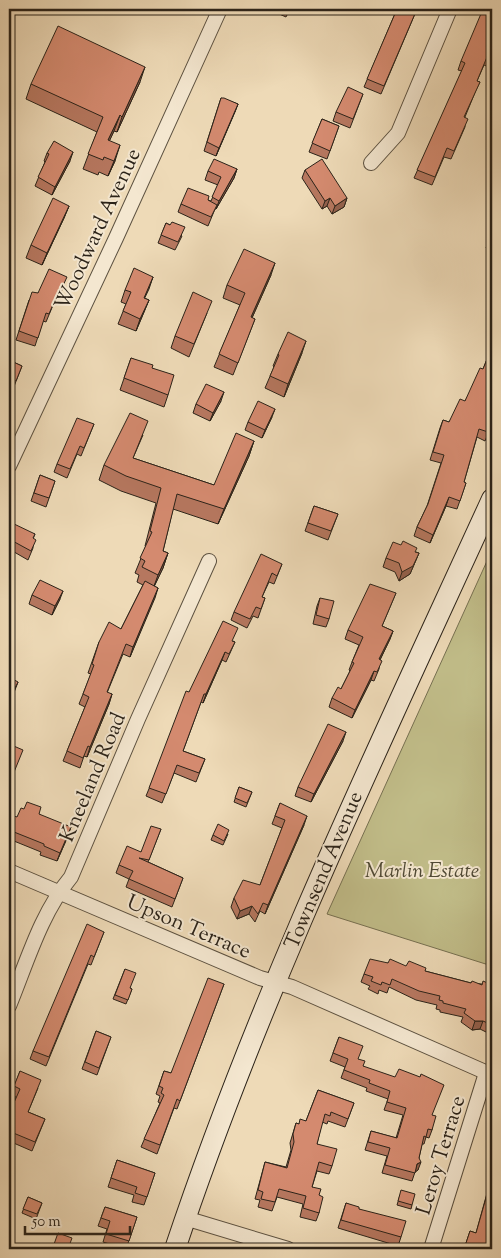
<svg xmlns="http://www.w3.org/2000/svg" width="501" height="1258" font-family="'Sorts Mill Goudy',serif">
<style>
.green{fill:#c1bd89;stroke:#767051}
.lines{fill:none;stroke-linecap:round;stroke-linejoin:round}
.minor-casing{stroke:#5c5140;stroke-width:16}
.secondary-casing{stroke:#2b2319;stroke-width:22}
.minor{stroke:#f4e7d0;stroke-width:14}
.secondary{stroke:#f4e7d0;stroke-width:20}
.wall{fill:#b6775f;stroke:#2b2319}
.shaded-wall{fill:#94614e;stroke:#2b2319}
.building{fill:#d48a6f;stroke:#2b2319}
.labels{text-anchor:middle;stroke-width:4;stroke-linejoin:round;paint-order:stroke}
.street-label{font-size:21px;fill:#2b2319;stroke:#f4e7d0}
.park-label{font-size:21px;font-style:italic;fill:#504a35;stroke:#f4e7d0}
</style>
<rect width="100%" height="100%" fill="#eedab7"/>
<filter id="stains"><feTurbulence type="fractalNoise" baseFrequency=".004" numOctaves="4"/><feColorMatrix values="0 0 0 0 .2 0 0 0 0 .09 0 0 0 0 .02 0 0 0 .5 -.17"/></filter>
<radialGradient id="worn" r=".72"><stop offset=".6" stop-color="#630" stop-opacity="0"/><stop offset="1" stop-color="#630" stop-opacity=".3"/></radialGradient>
<!-- green -->
<polygon class="green" points="492,550 492,966 327,914"/>
<g class="lines">
<defs>
<g id="minor">
<polyline points="371,163 398,133 450,9"/>
<polyline points="9,466 116,238 220,9"/>
<polyline points="9,871 260,978 292,987 492,1075"/>
<path d="M9 1006C27 962 41 913 71 877L138 719 209 561"/>
<polyline points="185,1218 288,1249"/>
<polyline points="431,1249 486,1073"/>
</g>
<path id="secondary" d="M175 1249C261 991 379 746 492 499"/>
</defs>
<!-- minor casing -->
<use href="#minor" class="minor-casing"/>
<!-- secondary casing -->
<use href="#secondary" class="secondary-casing"/>
<!-- minor -->
<use href="#minor" class="minor"/>
<!-- secondary -->
<use href="#secondary" class="secondary"/>
</g>
<!-- wall -->
<g class="wall">
<polygon points="268,9 290,9 286,17"/>
<polygon points="397,9 417,9 381,94 364,87"/>
<polygon points="489,45 492,46 492,66 491,68 484,65 477,81 480,82 476,90 465,117 465,127 451,159 444,157 432,185 414,178 462,71 458,70 461,61"/>
<polygon points="140,82 117,132 114,131 109,141 115,161 108,176 99,172 98,175 83,169 97,132 26,99 31,84"/>
<polygon points="363,94 350,128 333,121 336,112"/>
<polygon points="221,98 238,104 216,156 204,151"/>
<polygon points="322,119 339,126 327,159 309,152"/>
<polygon points="47,153 70,161 52,195 35,186 45,162 44,161"/>
<polygon points="237,169 234,178 216,209 215,209 208,226 178,212 181,204 208,200 211,201 218,185 205,180 208,171"/>
<polygon points="305,170 347,198 344,207 332,214 327,206 322,209 302,178"/>
<polygon points="69,206 64,218 42,265 26,258 31,245"/>
<polygon points="166,223 170,225 182,236 175,250 158,243"/>
<polygon points="492,234 492,250 486,248"/>
<polygon points="271,275 252,318 255,319 233,375 214,367 240,305 223,298 227,285"/>
<polygon points="153,277 144,298 149,300 144,312 136,331 118,324 126,304 121,302 125,290"/>
<polygon points="64,285 58,299 56,298 46,322 43,321 35,346 16,340 29,300 38,293"/>
<polygon points="207,313 189,357 171,348 175,336"/>
<polygon points="492,347 492,424 485,441 477,437 464,482 466,483 457,509 446,506 430,543 414,536 417,527 427,506 441,463 430,460 440,428 443,420 449,422 465,401 483,369"/>
<polygon points="302,353 284,397 265,388 274,367 273,366 278,354"/>
<polygon points="131,358 152,368 168,395 164,407 120,390"/>
<polygon points="9,360 22,366 13,389 9,388"/>
<polygon points="221,401 210,421 193,413 196,404"/>
<polygon points="272,417 262,438 245,430 248,422"/>
<polygon points="94,424 81,456 77,454 67,478 54,472 57,464"/>
<polygon points="143,435 133,458 214,485 254,441 249,456 218,524 173,509 163,551 168,553 163,568 154,586 158,588 130,657 123,654 107,693 112,694 109,704 87,757 84,756 80,768 63,761 85,707 79,704 91,674 88,673 99,642 121,629 143,585 137,582 139,575 135,573 146,546 145,546 156,503 121,491 99,480 104,465"/>
<polygon points="40,475 55,481 46,507 31,501"/>
<polygon points="314,506 338,514 328,540 305,531"/>
<polygon points="9,529 35,534 33,539 33,548 28,560 9,549"/>
<polygon points="416,552 419,553 410,574 399,581 395,572 383,567 386,558"/>
<polygon points="282,564 274,584 269,582 262,597 265,598 258,618 253,616 247,628 231,620 234,612"/>
<polygon points="396,593 382,626 393,631 390,639 380,660 379,669 374,681 371,680 352,718 329,707 332,698 341,689 350,671 349,670 352,662 359,645 345,639 348,630"/>
<polygon points="32,595 60,599 52,615 29,604"/>
<polygon points="320,598 329,619 326,627 313,624 317,606"/>
<polygon points="233,641 235,642 226,662 222,660 203,703 201,702 183,751 205,759 196,782 174,773 162,803 146,796 189,692"/>
<polygon points="343,741 311,802 295,796 298,787"/>
<polygon points="239,787 252,792 246,807 234,802"/>
<polygon points="280,803 304,825 265,914 260,911 255,922 249,914 237,919 231,907 234,898 260,885 282,828 272,824"/>
<polygon points="39,814 68,836 57,861 40,855 41,852 9,839 9,829 17,817"/>
<polygon points="161,829 148,862 183,878 172,907 126,887 129,879 116,873 119,865 141,852"/>
<polygon points="228,834 223,845 211,840 213,835"/>
<polygon points="104,932 91,965 88,964 46,1066 30,1059 33,1051"/>
<polygon points="388,963 425,971 471,983 492,985 492,1035 480,1029 472,1030 461,1022 463,1017 440,1012 440,1010 436,1009 437,1005 416,1000 389,987 387,993 379,990 378,994 368,989 370,986 361,982 364,974"/>
<polygon points="125,969 130,988 132,989 126,1004 113,999"/>
<polygon points="224,984 177,1109 174,1108 157,1154 141,1147 160,1103 158,1102 160,1096 156,1094 164,1071 171,1073"/>
<polygon points="96,1031 111,1037 97,1075 82,1069"/>
<polygon points="339,1037 358,1059 363,1066 432,1115 432,1130 429,1138 426,1137 424,1144 422,1144 419,1158 418,1170 415,1172 412,1181 382,1173 387,1156 365,1150 371,1131 396,1138 403,1115 384,1110 388,1099 366,1091 367,1088 341,1078 345,1067 330,1061"/>
<polygon points="20,1071 38,1088 28,1112 45,1119 32,1151 9,1141 9,1138 11,1132 9,1131 9,1128 10,1124 9,1123 9,1116 16,1097 11,1095"/>
<polygon points="318,1090 354,1103 345,1127 328,1121 327,1124 322,1122 317,1144 332,1166 329,1174 317,1171 312,1187 319,1195 319,1213 316,1221 300,1217 303,1204 277,1197 272,1211 258,1207 260,1200 255,1199 265,1162 286,1167 291,1150 290,1143 296,1123 299,1124 306,1121"/>
<polygon points="117,1160 155,1173 144,1205 132,1202 134,1195 108,1187"/>
<polygon points="492,1175 492,1233 490,1240 492,1249 464,1249 470,1231 476,1233"/>
<polygon points="400,1195 412,1205 411,1209 397,1205"/>
<polygon points="28,1197 42,1203 36,1219 22,1213"/>
<polygon points="346,1203 359,1209 401,1237 398,1246 338,1228"/>
<polygon points="105,1207 137,1217 126,1249 103,1242 107,1229 98,1226"/>
</g>
<!-- shaded-wall -->
<g class="shaded-wall">
<polygon points="145,67 140,82 117,132 122,117"/>
<polygon points="238,104 235,112 216,156 219,148"/>
<polygon points="120,115 114,131 103,155 108,140"/>
<polygon points="120,145 115,161 108,176 114,161"/>
<polygon points="73,152 70,161 52,195 55,187"/>
<polygon points="237,169 234,178 216,209 219,201"/>
<polygon points="330,198 327,206 322,209 325,201"/>
<polygon points="347,198 344,207 332,214 335,206"/>
<polygon points="69,206 64,218 42,265 47,253"/>
<polygon points="275,263 271,275 247,329 251,317"/>
<polygon points="153,277 149,289 139,310 144,298"/>
<polygon points="149,300 144,312 136,331 140,319"/>
<polygon points="306,341 302,353 284,397 288,384"/>
<polygon points="224,392 221,401 210,421 213,413"/>
<polygon points="275,409 272,417 262,438 265,430"/>
<polygon points="254,441 249,456 218,524 224,509"/>
<polygon points="449,497 446,506 430,543 433,535"/>
<polygon points="168,553 163,568 153,589 158,575"/>
<polygon points="419,553 410,574 399,581 402,572"/>
<polygon points="158,588 155,598 130,657 133,647"/>
<polygon points="63,591 60,599 52,615 55,606"/>
<polygon points="393,631 390,639 376,668 379,659"/>
<polygon points="225,652 222,660 203,703 206,694"/>
<polygon points="374,671 371,680 352,718 355,710"/>
<polygon points="18,682 15,690 9,702 9,700"/>
<polygon points="112,694 109,704 87,757 90,747"/>
<polygon points="346,732 343,741 311,802 314,794"/>
<polygon points="307,816 304,825 265,914 268,905"/>
<polygon points="71,827 68,836 57,861 60,853"/>
<polygon points="252,906 249,914 237,919 240,911"/>
<polygon points="475,1021 483,1021 480,1029 472,1030"/>
<polygon points="421,1162 418,1170 415,1172 417,1164"/>
</g>
<!-- building -->
<g class="building">
<polygon points="397,9 417,9 384,86 367,79"/>
<polygon points="483,9 492,9 492,37 489,44 492,46 492,59 487,57 477,81 480,82 464,117 468,119 454,151 447,148 435,177 417,170 465,63 461,61"/>
<polygon points="58,26 145,67 122,117 120,115 108,140 120,145 114,161 104,157 103,160 88,154 103,117 31,84"/>
<polygon points="348,87 363,94 353,119 336,112"/>
<polygon points="221,98 224,98 238,104 219,148 207,142"/>
<polygon points="322,119 339,126 330,151 312,143"/>
<polygon points="54,141 73,152 55,187 38,177 49,154 47,153"/>
<polygon points="214,159 237,169 219,201 212,197 221,177 208,171"/>
<polygon points="322,159 347,198 335,206 330,198 325,201 305,170"/>
<polygon points="188,188 209,196 208,200 217,205 211,217 181,204"/>
<polygon points="53,198 69,206 47,253 31,245"/>
<polygon points="172,222 185,227 178,242 161,235 166,223 170,225"/>
<polygon points="492,234 492,245 488,243"/>
<polygon points="244,249 275,263 251,317 255,319 238,363 219,354 245,293 227,285"/>
<polygon points="134,268 153,277 144,298 149,300 140,319 123,311 131,292 125,290"/>
<polygon points="49,269 67,277 61,290 59,290 49,314 46,313 38,338 19,331 32,292 38,293"/>
<polygon points="193,292 212,301 194,344 175,336"/>
<polygon points="288,332 306,341 288,384 270,376 279,355 278,354"/>
<polygon points="492,347 492,422 488,432 479,429 464,482 466,483 460,501 449,497 433,535 417,527 428,504 444,455 433,452 443,420 449,422 460,399 465,401 480,368 483,369"/>
<polygon points="131,358 153,365 152,368 174,375 168,395 124,378"/>
<polygon points="9,360 22,366 16,381 9,379"/>
<polygon points="206,384 224,392 213,413 196,404"/>
<polygon points="258,401 275,409 265,430 248,422"/>
<polygon points="130,413 148,421 133,458 214,485 236,433 254,441 224,509 177,494 163,551 168,553 158,575 142,567 145,561 140,558 152,532 150,531 161,488 126,476 104,465"/>
<polygon points="77,418 94,424 84,448 80,446 70,469 57,464"/>
<polygon points="40,475 55,481 49,498 34,493"/>
<polygon points="314,506 338,514 331,531 308,523"/>
<polygon points="12,523 35,534 33,538 36,540 31,551 9,539 9,529"/>
<polygon points="403,541 417,548 415,552 419,553 413,566 402,572 399,563 386,558 393,542 401,545"/>
<polygon points="261,554 282,564 277,576 272,573 262,597 265,598 261,609 256,607 250,619 234,612"/>
<polygon points="40,580 63,591 55,606 32,595"/>
<polygon points="145,581 158,588 133,647 126,644 107,692 112,694 90,747 88,746 83,758 67,751 89,697 83,694 94,665 92,664 99,642 109,622 121,629"/>
<polygon points="370,584 396,593 382,626 393,631 379,659 382,661 377,672 374,671 355,710 332,698 338,687 341,689 354,663 352,662 363,637 348,630"/>
<polygon points="320,598 334,601 329,619 316,615"/>
<polygon points="223,621 238,628 232,641 235,642 229,654 225,652 206,694 204,694 183,751 205,759 199,773 177,765 166,794 149,788 186,691 189,692"/>
<polygon points="9,677 18,682 9,700"/>
<polygon points="328,724 346,732 314,794 298,787"/>
<polygon points="9,744 23,750 10,782 9,781"/>
<polygon points="239,787 252,792 247,803 235,798"/>
<polygon points="27,802 41,807 39,814 71,827 60,853 44,846 44,844 9,830 14,816 17,817 21,808 24,809"/>
<polygon points="280,803 307,816 268,905 263,903 258,914 252,906 240,911 234,898 243,880 260,885 285,820 275,816"/>
<polygon points="218,824 229,830 224,841 213,835"/>
<polygon points="151,826 161,829 149,860 139,858 183,878 175,899 129,879 133,871 119,865 127,846 141,852"/>
<polygon points="9,890 14,892 9,905"/>
<polygon points="87,924 104,932 94,957 91,955 49,1057 33,1051"/>
<polygon points="370,959 388,963 390,959 406,966 409,961 426,968 425,971 471,983 472,981 482,985 483,981 492,985 492,1025 483,1021 475,1021 464,1013 466,1009 443,1003 443,1001 439,1000 440,996 419,991 392,979 390,985 382,982 381,985 371,981 373,977 364,974"/>
<polygon points="125,969 136,973 130,988 132,989 128,1000 115,995"/>
<polygon points="208,978 224,984 180,1101 177,1099 160,1145 144,1139 164,1095 161,1093 163,1088 159,1086 164,1071 171,1073"/>
<polygon points="96,1031 111,1037 99,1068 85,1062"/>
<polygon points="339,1037 363,1046 358,1059 365,1061 363,1066 395,1077 399,1069 420,1077 421,1074 444,1085 432,1115 436,1116 432,1130 428,1129 426,1137 424,1136 419,1158 421,1162 417,1164 415,1173 385,1165 390,1148 368,1142 371,1131 397,1138 406,1108 387,1102 390,1091 369,1083 370,1080 344,1070 348,1059 333,1053"/>
<polygon points="20,1071 41,1080 28,1112 45,1119 35,1142 11,1132 14,1124 11,1122 13,1115 9,1114 20,1089 14,1086"/>
<polygon points="318,1090 354,1103 348,1119 331,1112 330,1116 325,1114 317,1144 337,1149 332,1166 319,1162 312,1187 321,1189 319,1195 323,1197 319,1213 303,1208 306,1196 279,1189 275,1202 261,1199 263,1192 258,1190 265,1162 287,1168 294,1142 293,1134 296,1123 299,1124 300,1119 306,1121"/>
<polygon points="9,1150 12,1151 9,1158"/>
<polygon points="117,1160 155,1173 147,1197 135,1193 137,1187 111,1178"/>
<polygon points="492,1177 492,1233 490,1240 492,1241 492,1249 464,1249 470,1231 476,1233"/>
<polygon points="401,1190 415,1194 412,1205 398,1201"/>
<polygon points="28,1197 42,1203 37,1214 23,1209"/>
<polygon points="346,1203 359,1207 359,1209 406,1221 401,1237 341,1220"/>
<polygon points="105,1207 137,1217 129,1241 106,1234 110,1221 101,1218"/>
<polygon points="58,1233 72,1238 68,1249 59,1249 53,1247"/>
</g>
<g class="labels">
<!-- street labels -->
<g class="street-label">
<text transform="translate(97 229) rotate(-65)" y="7">Woodward Avenue</text>
<text transform="translate(92 777) rotate(-67)" y="7">Kneeland Road</text>
<text transform="translate(323 870) rotate(-67)" y="7">Townsend Avenue</text>
<text transform="translate(189 926) rotate(23)" y="7">Upson Terrace</text>
<text transform="translate(440 1155) rotate(-73)" y="7">Leroy Terrace</text>
</g>
<!-- park labels -->
<g class="park-label">
<text x="422" y="877">Marlin Estate</text>
</g>
</g>
<!-- margin -->
<rect width="501" height="1258" fill="none" stroke="#eedab7" stroke-width="30"/>
<rect x="10" y="10" width="481" height="1238" fill="none" stroke="#2b2319" stroke-width="2.5"/>
<rect x="15" y="15" width="471" height="1228" fill="none" stroke="#2b2319"/>
<!-- scale -->
<path d="M25 1226v8h105v-8" fill="none" stroke="#2b2319" stroke-width="2.5"/>
<text x="32" y="1226" font-size="15" fill="#2b2319" stroke="#f4e7d0" stroke-width="4" paint-order="stroke">50 m</text>
<rect width="100%" height="100%" filter="url(#stains)"/>
<rect width="100%" height="100%" fill="url(#worn)"/>
</svg>
